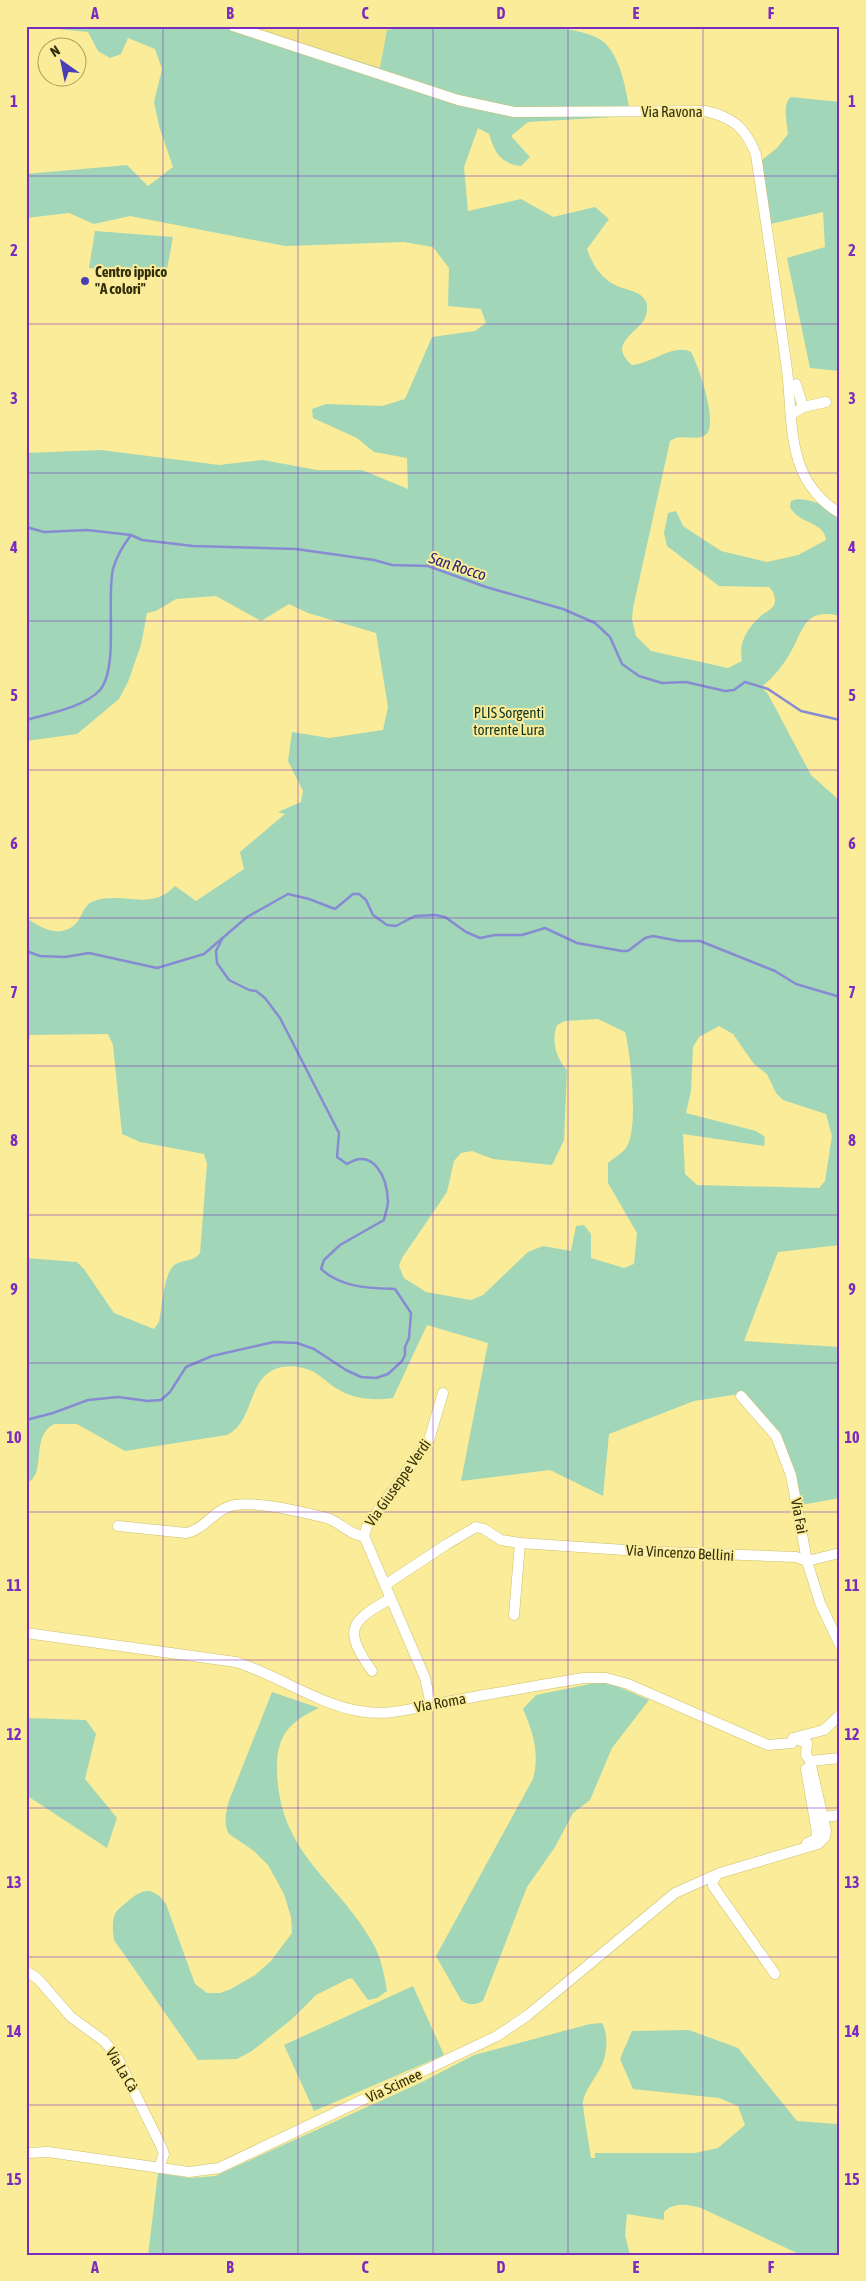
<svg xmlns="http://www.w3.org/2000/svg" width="866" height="2281" font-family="'Asap Condensed',sans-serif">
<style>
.built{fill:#f3e487}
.green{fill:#a1d6b9;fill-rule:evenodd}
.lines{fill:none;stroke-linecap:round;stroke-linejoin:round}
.stream{stroke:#878bd1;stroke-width:2.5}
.minor-casing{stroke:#cdc06d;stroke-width:11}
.minor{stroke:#fff;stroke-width:10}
.grid{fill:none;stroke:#7b2cbf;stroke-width:1;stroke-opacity:0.55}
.poi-dot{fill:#493eb5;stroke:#faec98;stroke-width:2}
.labels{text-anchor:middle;stroke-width:4;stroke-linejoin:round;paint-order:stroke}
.street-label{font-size:15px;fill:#342f0b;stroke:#faec98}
.poi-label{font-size:15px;font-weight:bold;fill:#342f0b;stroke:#faec98;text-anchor:start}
.park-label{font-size:15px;fill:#103624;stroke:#faec98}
.water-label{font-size:16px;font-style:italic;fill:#2a2172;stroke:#faec98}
.neatline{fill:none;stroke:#7b2cbf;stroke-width:2}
.grid-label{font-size:16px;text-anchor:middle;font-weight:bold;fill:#7b2cbf}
</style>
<rect width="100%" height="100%" fill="#faec98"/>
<!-- built -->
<polygon class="built" points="248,26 410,26 387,30 380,68"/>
<!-- green -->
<g class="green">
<path d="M26 26H248L380 68 387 30 410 26C450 26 581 17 606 44 623 63 626 93 631 116L528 122 511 136 530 157 521 166C500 163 495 153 489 134L478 128 464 167 468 211 521 199 553 217 595 207 609 219 587 249C592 264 601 278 615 285 627 291 642 290 647 304 647 310 647 315 644 320 634 335 608 345 632 365 651 364 674 343 691 352 698 365 721 428 704 436 693 441 680 433 670 441L633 608 632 619 636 636 651 651 728 668 742 661C738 642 748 627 762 615 766 612 772 609 774 605 777 598 773 591 769 587L719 586 667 546 664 533 668 513 676 511 683 526 721 551 767 562 798 555 826 540C824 521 800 525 790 507L791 501C804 495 828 507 840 514V616C803 607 804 631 789 655 781 668 773 678 761 687L768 694 811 775 840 801V1245L778 1252 744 1341 840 1347V1498L801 1505 779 1433 739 1394 694 1401 609 1434 603 1496 550 1470 461 1481 488 1343 427 1325 393 1398C373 1401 352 1399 334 1387 327 1382 320 1375 312 1371 303 1367 292 1365 282 1367 246 1374 256 1421 227 1435L125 1451 77 1424H54C29 1437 48 1476 26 1483V1258L77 1262 84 1269 114 1313 154 1329 159 1322C162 1309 164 1269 176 1264 185 1259 194 1262 200 1253L207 1164 204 1154 140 1142 122 1134 113 1045 108 1034 30 1035 26 1056V918C38 925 48 933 62 931 84 927 79 906 94 901 124 891 151 912 175 886L196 901 244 869 240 852 285 814 278 812 301 802 303 791 288 761 292 732 329 738 383 730 388 707 376 633 308 613 289 604 261 621 216 596 176 599 156 611 147 613 141 645 128 682 119 699 77 734 26 741V453L101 450 219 465 263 460 317 470H362L408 489 407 458 374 452 357 438 313 418 312 409 326 404 382 406 405 399 432 337 475 331 486 323 481 309 448 306 449 268 433 247 404 242 285 246 130 216 94 224 69 213 26 218V174L127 165 148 186 173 167 159 126 154 102 162 69 155 49 128 38 121 54 110 58 98 51 88 32ZM598 1019 625 1032C631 1054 639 1131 626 1148 621 1154 613 1159 608 1163V1183L637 1233 634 1264 624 1268 591 1258V1234L584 1225 576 1226 571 1251 543 1246 528 1252 483 1295 471 1300 426 1292 404 1278 399 1266 402 1258 447 1192 454 1161 461 1153 472 1151 493 1159 552 1165 564 1140 567 1070C556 1058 551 1041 557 1025L565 1021ZM719 1026 733 1034 754 1064 767 1074 776 1093 783 1100 826 1114 832 1136 825 1181 819 1188 697 1185 685 1174 683 1134 764 1146 765 1137 756 1131 686 1113 691 1091 693 1047 699 1037Z"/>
<path d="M791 97 840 102V371L810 368 787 258 825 247 823 212 766 225 757 164 777 148 788 134C787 123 782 103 791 97Z"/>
<polygon points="95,231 173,237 166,275 89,268"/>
<path d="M605 1681 649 1700 612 1748 590 1800 573 1813 555 1847 527 1887 483 2001C475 2005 469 2006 461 2000L436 1956 533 1779C540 1754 533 1732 523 1709L536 1695Z"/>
<path d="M272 1692 319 1708C288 1722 276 1737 277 1772 280 1854 335 1878 371 1940 381 1956 384 1973 387 1991L377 1998 368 2000 352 1978 348 1979 316 1995 292 2019 252 2051 237 2059 198 2060 114 1940C113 1932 112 1925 114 1917 116 1910 122 1906 127 1902 142 1889 152 1885 166 1904L195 1984 207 1993H220L231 1989 255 1975 271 1961 292 1933 291 1917 284 1894 268 1865 254 1851 229 1834C223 1824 226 1812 229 1801Z"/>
<polygon points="26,1718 86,1720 96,1734 85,1779 117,1818 107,1848 26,1795"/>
<polygon points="413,1986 444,2055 314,2111 284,2045"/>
<path d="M602 2023C609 2034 607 2055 601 2067 595 2079 586 2088 583 2101 582 2106 590 2149 591 2158H595V2153H695L718 2148 745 2125 738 2106 719 2098 633 2089 620 2059 632 2031 689 2030 738 2048 797 2121 836 2124 840 2121V2255H801L701 2208C688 2204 673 2202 664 2212V2220L627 2214 625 2235 630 2255H148L158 2173 190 2178 215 2176 422 2082 474 2055 590 2024Z"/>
</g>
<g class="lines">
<!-- stream -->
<g class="stream">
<polyline points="26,527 44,532 87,530 131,535 142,540 193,546 296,549 374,560 392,565 428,566 486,587 563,609 595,623 610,637 622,664 639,676 662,683 686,682 725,691 734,690 745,682 768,689 801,711 840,720"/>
<path d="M26 720C47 714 85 707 100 690 119 667 106 599 113 569 117 555 123 546 131 535"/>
<polyline points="26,951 40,956 65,957 89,953 157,968 204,954 247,917 288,894 309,899 335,909 353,894 359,894 366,900 373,915 387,925 396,926 415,916 435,915 445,917 466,932 480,938 495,935 522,935 545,928 577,943 622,951 628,951 645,938 653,936 679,941 700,941 775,971 796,984 840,997"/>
<path d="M26 1420 53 1413 88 1400 118 1397 148 1401 161 1400 170 1392 186 1367 212 1356 274 1342 297 1343 314 1349 346 1370 361 1377 376 1378 388 1374 402 1361 405 1355V1347L409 1338 411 1313 395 1289C369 1288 342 1288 321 1269L324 1260 340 1245 384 1220C385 1214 388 1207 388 1201 387 1178 374 1147 347 1164L337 1157 339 1133 280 1018 265 998 256 991 249 990 229 980 217 963 216 951 222 939"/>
</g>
<defs>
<g id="minor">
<path d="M233 26 458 100 514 112 705 111C733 117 746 128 756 155 767 227 777 298 787 370 791 402 789 437 801 468 808 486 822 503 840 513"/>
<polyline points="796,384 803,407"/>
<polyline points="791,415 803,407 826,402"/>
<polyline points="741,1396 776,1436 791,1475 807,1561 820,1603 840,1645"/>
<path d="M118 1526 186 1533C203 1530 212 1513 228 1507 248 1498 305 1513 327 1518 340 1522 351 1536 364 1536"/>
<polyline points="385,1585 447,1544 476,1527 484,1529 501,1540 520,1543 640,1551 796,1557 807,1561 840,1553"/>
<polyline points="514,1615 520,1543"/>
<path d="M26 1633 236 1662C278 1675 315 1703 359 1711 387 1717 418 1707 446 1702 492 1694 538 1685 584 1678H606L628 1684 768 1745 792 1743 793 1738 824 1730 840 1715"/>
<path d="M372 1671C344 1631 348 1622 390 1599"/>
<polyline points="431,1705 425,1678 364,1536 367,1526 429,1440 443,1393"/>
<polyline points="810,1761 840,1758"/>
<polyline points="806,1769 817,1833 816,1839 807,1843"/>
<polyline points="824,1817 840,1815"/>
<polyline points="716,1876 713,1881 713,1886 775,1974"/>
<polyline points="26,1971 38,1979 71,2017 104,2041 116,2055 161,2146 164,2154 159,2168"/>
<polyline points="26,2153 48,2152 189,2172 219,2168 497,2036 528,2015 675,1893 720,1873 818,1844 825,1837 826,1831 810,1761 806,1755 807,1743 793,1738"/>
</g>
</defs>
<!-- minor casing -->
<use href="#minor" class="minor-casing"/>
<!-- minor -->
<use href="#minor" class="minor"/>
</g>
<!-- grid -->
<path class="grid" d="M163 26V2255M298 26V2255M433 26V2255M568 26V2255M703 26V2255M26 176H840M26 324H840M26 473H840M26 621H840M26 770H840M26 918H840M26 1066H840M26 1215H840M26 1363H840M26 1512H840M26 1660H840M26 1808H840M26 1957H840M26 2105H840"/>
<!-- markers -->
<circle class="poi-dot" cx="85" cy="281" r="5"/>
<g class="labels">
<!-- street labels -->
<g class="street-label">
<text x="672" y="117">Via Ravona</text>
<text transform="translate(398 1483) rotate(-55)" y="5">Via Giuseppe Verdi</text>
<text transform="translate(799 1516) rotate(79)" y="5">Via Faì</text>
<text transform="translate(680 1553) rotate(3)" y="5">Via Vincenzo Bellini</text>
<text transform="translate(440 1703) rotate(-10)" y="5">Via Roma</text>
<text transform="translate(122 2070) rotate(59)" y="5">Via La Cà</text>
<text transform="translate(394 2086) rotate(-25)" y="5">Via Scimee</text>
</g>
<!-- poi labels -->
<g class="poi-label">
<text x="95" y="277">Centro ippico<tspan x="95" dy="17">"A colori"</tspan></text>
</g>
<!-- park labels -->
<g class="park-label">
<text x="509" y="718">PLIS Sorgenti<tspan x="509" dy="17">torrente Lura</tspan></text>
</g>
<!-- water labels -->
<g class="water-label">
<text transform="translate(458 566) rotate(18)" y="6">San Rocco</text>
</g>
</g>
<!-- border -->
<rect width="866" height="2281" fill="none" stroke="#faec98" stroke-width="55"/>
<!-- north arrow -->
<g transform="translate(62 62) rotate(327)"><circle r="24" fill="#faec98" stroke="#aba060"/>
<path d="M0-4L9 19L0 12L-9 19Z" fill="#493eb5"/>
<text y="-8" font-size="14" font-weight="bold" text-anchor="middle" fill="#342f0b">N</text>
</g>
<rect x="28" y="28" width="810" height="2226" class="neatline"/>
<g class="grid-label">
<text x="95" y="19">A</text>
<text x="230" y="19">B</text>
<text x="365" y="19">C</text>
<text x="501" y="19">D</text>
<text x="636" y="19">E</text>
<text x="771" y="19">F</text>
<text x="14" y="107">1</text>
<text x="852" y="107">1</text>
<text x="14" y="256">2</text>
<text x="852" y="256">2</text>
<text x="14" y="404">3</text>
<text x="852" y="404">3</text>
<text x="14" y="553">4</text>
<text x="852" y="553">4</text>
<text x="14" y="701">5</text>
<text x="852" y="701">5</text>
<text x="14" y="849">6</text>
<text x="852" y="849">6</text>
<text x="14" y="998">7</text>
<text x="852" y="998">7</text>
<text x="14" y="1146">8</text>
<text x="852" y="1146">8</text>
<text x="14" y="1295">9</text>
<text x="852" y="1295">9</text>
<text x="14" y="1443">10</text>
<text x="852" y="1443">10</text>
<text x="14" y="1591">11</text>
<text x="852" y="1591">11</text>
<text x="14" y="1740">12</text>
<text x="852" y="1740">12</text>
<text x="14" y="1888">13</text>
<text x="852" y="1888">13</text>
<text x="14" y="2037">14</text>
<text x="852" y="2037">14</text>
<text x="14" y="2185">15</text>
<text x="852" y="2185">15</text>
<text x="95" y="2273">A</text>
<text x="230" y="2273">B</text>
<text x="365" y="2273">C</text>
<text x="501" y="2273">D</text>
<text x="636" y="2273">E</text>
<text x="771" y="2273">F</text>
</g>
</svg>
